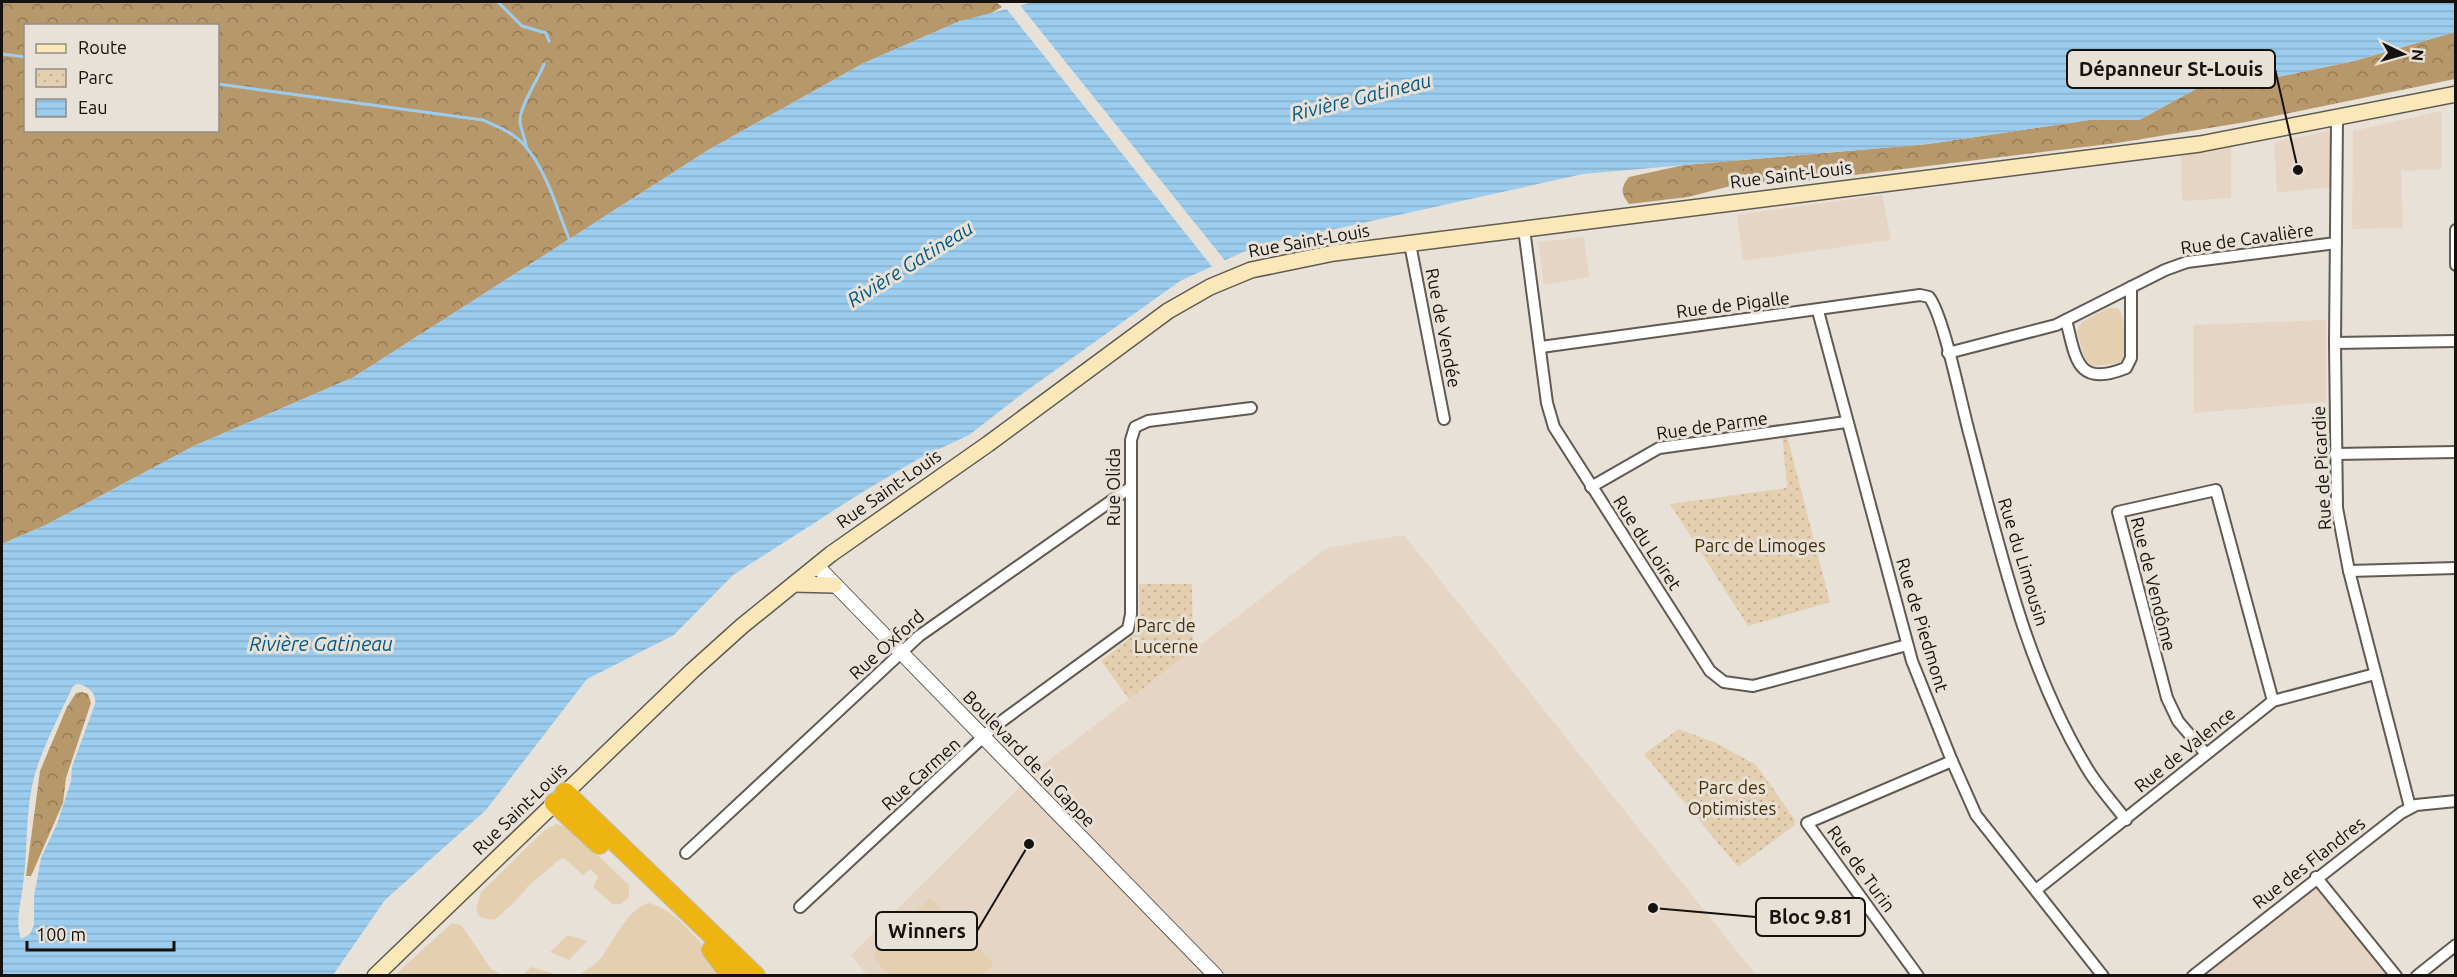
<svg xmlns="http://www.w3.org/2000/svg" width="2457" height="977" font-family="Ubuntu,sans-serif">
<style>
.commercial{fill:#e6d5c4}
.green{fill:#e5cfb1}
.forest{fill:url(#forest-crowns);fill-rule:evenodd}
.park{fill:url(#park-dots)}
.water{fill:url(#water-rules);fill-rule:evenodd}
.pier{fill:#e8e1d7}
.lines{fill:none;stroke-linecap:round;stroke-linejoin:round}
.stream{stroke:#9ccdef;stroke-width:3}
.minor-casing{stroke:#605a52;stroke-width:14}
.tertiary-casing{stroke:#605a52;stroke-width:16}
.secondary-casing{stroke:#605a52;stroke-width:18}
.motorway-casing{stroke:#c2c1c0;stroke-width:22}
.minor{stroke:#fff;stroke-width:10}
.tertiary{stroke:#fff;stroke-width:14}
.secondary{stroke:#fae8b8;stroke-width:15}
.motorway{stroke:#edb412;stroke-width:20}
.labels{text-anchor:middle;stroke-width:6;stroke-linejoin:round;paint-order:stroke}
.street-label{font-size:18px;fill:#14110e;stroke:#e8e1d7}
.park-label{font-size:18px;fill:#452f09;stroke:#e8e1d7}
.water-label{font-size:20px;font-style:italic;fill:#025a85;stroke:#e8e1d7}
.leader{fill:none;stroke:#14110e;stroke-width:2}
.callout-dot{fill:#14110e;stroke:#e8e1d7;stroke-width:2}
.callout{fill:#e8e1d7;stroke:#14110e;stroke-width:2}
.callout-label{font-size:20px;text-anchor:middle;font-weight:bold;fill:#14110e}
</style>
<defs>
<pattern id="forest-crowns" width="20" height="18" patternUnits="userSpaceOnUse" patternTransform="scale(1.5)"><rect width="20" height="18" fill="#b7986b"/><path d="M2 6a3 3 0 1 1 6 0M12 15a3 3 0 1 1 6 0" fill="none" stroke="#947b56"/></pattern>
<pattern id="park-dots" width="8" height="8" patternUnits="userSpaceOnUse" patternTransform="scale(1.5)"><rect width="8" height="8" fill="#e5cfb1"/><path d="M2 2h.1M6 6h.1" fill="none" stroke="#c4b197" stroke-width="1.8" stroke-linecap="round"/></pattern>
<pattern id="water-rules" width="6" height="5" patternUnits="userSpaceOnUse" patternTransform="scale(1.5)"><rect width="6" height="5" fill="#9ccdef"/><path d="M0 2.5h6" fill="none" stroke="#86afcc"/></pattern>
</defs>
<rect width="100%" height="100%" fill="#e8e1d7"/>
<!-- commercial -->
<g class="commercial">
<polygon points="2441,111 2442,169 2401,171 2403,228 2352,229 2353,131"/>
<polygon points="2329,131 2332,187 2277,193 2274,142"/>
<polygon points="2231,139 2231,198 2182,201 2181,146"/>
<polygon points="1882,195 1891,240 1743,261 1737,215"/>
<polygon points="1584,237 1589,277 1544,285 1538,242"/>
<polygon points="2326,320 2326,402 2194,413 2193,325"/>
<polygon points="1404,535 1756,975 868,976 851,955 1040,767 1129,699 1327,548"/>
<polygon points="2316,877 2396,976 2193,976"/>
</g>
<!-- green -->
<g class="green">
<path d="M2108 308H2118C2126 318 2130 353 2119 363L2093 366 2085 360 2077 331 2082 322Z"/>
<path d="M556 824 568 827 629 885V897L621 904H612L593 887 598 877 590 869 583 875 564 858 559 860 527 887C525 893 500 916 494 920L480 917 476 910 481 892 545 830Z"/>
<polygon points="930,898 994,964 982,975 890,975 876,961 874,953"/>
<path d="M649 903C678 910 702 946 721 967L726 976H579C585 970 596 965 601 958 612 943 630 906 649 903Z"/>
<polygon points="452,923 462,926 491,969 502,975 395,975"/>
<polygon points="568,935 587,941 569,960 550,952"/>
<polygon points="531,967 552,973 553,974 523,975"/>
</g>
<!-- forest -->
<g class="forest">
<path d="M2 2H996L1002 7 986 16 960 21 862 64 710 149 354 377 194 446 46 525 2 544ZM26 26H218V130H26Z"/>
<path d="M2455 32V79L2246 122 2117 143 1789 183 1746 182 1688 197 1629 204C1621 194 1620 188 1629 177L1684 165 1928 144 2089 120H2139L2205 84 2254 82 2354 61Z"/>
<polygon points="82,692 88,694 91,703 66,778 63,803 31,876 26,876 40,771 67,707 76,693"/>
</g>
<!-- park -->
<g class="park">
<polygon points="1782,432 1786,432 1830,602 1748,626 1670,504 1787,488"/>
<polygon points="1139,584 1192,584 1193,650 1129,699 1101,661 1140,630"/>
<polygon points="1679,729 1718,744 1756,765 1795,820 1794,826 1738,867 1644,754"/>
</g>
<!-- water -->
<path class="water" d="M1033 2H2455V32L2354 61 2254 82 2205 84 2139 120H2089L1928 144 1583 174 1254 247 1180 281 1022 394 969 435 920 458 861 493 733 575 674 635 587 679 486 810 385 900 333 975H2V544L46 525 194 446 354 377 710 149 862 64 960 21ZM78 684C88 686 97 693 95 704L72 767 71 781 57 824 41 858 34 896V925L30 934 21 939C15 922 21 902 23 885 28 849 25 809 35 774 44 744 59 716 73 686Z"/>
<!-- pier -->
<polygon class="pier" points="1019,4 1227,263 1214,269 1005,7"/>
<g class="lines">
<!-- stream -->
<g class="stream">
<polyline points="498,2 522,26 546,33 549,41"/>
<polyline points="2,54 26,57"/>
<path d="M218 84 483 120C498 127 515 133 526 147 547 172 557 209 569 239"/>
<path d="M526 146C525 138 521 130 520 122 519 107 538 80 544 64"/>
</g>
<defs>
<g id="minor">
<polyline points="2337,119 2335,343 2337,508 2349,571 2410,807"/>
<polyline points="1524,229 1547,403 1554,427 1710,671 1724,682 1753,686 1907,645"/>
<polyline points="2456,230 2456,265"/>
<polyline points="1410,244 1444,419"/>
<polyline points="1818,311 1912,661 1952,761 1976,815 2103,976"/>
<path d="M2066 320C2076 358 2076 388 2126 368L2131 358V287"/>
<polyline points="2335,343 2456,341"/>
<path d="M1541 347 1920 295 1929 297C1944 316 1962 408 1970 436 2000 550 2027 672 2090 773 2101 790 2114 804 2126 820"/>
<polyline points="1948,353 2056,325 2165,270 2187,262 2336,243"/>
<polyline points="2335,454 2456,452"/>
<polyline points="1591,487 1659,448 1846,422"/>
<polyline points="2349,571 2456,568"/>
<polyline points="2206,754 2178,721 2167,698 2118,512 2216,490 2273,701"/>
<polyline points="686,853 919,636 1131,487"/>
<polyline points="2316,877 2396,976"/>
<polyline points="2036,890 2273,701 2375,674"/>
<polyline points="800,907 995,726 1128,629 1131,614 1131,440 1135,427 1148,421 1251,408"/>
<polyline points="1918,976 1807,823 1952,761"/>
<polyline points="2193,976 2401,813 2416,805 2456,801"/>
<polyline points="2417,976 2456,945"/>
</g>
<polyline id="tertiary" points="817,566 1216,976"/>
<g id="secondary">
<polyline points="794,584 834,585"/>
<polyline points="375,976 692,671 742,626 831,554 988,444 1168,311 1210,287 1251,270 1334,253 2200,144 2456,94"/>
</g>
<g id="motorway">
<polyline points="565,793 755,976"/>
<polyline points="555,803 599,844"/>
<polyline points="712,950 732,976"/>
</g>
</defs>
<!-- minor casing -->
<use href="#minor" class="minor-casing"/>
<!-- tertiary casing -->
<use href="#tertiary" class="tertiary-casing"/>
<!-- secondary casing -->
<use href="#secondary" class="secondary-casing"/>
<!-- motorway casing -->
<use href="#motorway" class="motorway-casing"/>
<!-- minor -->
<use href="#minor" class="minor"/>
<!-- tertiary -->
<use href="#tertiary" class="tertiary"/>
<!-- secondary -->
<use href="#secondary" class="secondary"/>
<!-- motorway -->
<use href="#motorway" class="motorway"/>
</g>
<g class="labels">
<!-- street labels -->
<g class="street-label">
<text transform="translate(1791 175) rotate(-7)" y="6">Rue Saint-Louis</text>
<text transform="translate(2247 239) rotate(-8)" y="6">Rue de Cavalière</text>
<text transform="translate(1309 241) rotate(-10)" y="6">Rue Saint-Louis</text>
<text transform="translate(1733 305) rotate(-7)" y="6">Rue de Pigalle</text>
<text transform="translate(1443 328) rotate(79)" y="6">Rue de Vendée</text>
<text transform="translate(1712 426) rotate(-8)" y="6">Rue de Parme</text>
<text transform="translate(2322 468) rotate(-93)" y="6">Rue de Picardie</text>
<text transform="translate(1114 487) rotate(-90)" y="6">Rue Olida</text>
<text transform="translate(889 489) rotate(-35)" y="6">Rue Saint-Louis</text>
<text transform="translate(1647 543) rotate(57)" y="6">Rue du Loiret</text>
<text transform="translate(2023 562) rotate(73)" y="6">Rue du Limousin</text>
<text transform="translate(2153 584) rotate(76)" y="6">Rue de Vendôme</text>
<text transform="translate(1922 625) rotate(73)" y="6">Rue de Piedmont</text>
<text transform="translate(887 645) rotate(-42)" y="6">Rue Oxford</text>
<text transform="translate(2185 750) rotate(-39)" y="6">Rue de Valence</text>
<text transform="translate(1029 759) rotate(46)" y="6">Boulevard de la Gappe</text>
<text transform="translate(921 774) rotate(-42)" y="6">Rue Carmen</text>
<text transform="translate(520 809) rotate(-44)" y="6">Rue Saint-Louis</text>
<text transform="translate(2309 863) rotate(-38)" y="6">Rue des Flandres</text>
<text transform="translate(1861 869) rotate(54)" y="6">Rue de Turin</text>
</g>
<!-- park labels -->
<g class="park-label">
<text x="1760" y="552">Parc de Limoges</text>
<text x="1166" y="632">Parc de<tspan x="1166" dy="21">Lucerne</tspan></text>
<text x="1732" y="794">Parc des<tspan x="1732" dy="21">Optimistes</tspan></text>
</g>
<!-- water labels -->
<g class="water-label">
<text transform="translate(1361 97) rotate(-14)" y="7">Rivière Gatineau</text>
<text transform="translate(910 264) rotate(-32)" y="7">Rivière Gatineau</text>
<text x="321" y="651">Rivière Gatineau</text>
</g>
</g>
<!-- callouts -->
<path class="leader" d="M2298 170L2275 69M1653 908L1756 917M1029 844L977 931"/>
<g class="callout-dot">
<circle cx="2298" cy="170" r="6"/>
<circle cx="1653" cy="908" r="6"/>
<circle cx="1029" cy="844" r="6"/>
</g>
<g class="callout">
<rect x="2067" y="50" width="208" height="38" rx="6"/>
<rect x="1756" y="898" width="109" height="38" rx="6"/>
<rect x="876" y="912" width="101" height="38" rx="6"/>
</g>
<g class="callout-label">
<text x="2171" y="76">Dépanneur St-Louis</text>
<text x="1811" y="924">Bloc 9.81</text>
<text x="927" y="938">Winners</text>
</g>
<!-- border -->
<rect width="2457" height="977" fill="none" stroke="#14110e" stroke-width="6"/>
<!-- legend -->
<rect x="24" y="24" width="195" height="108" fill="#e8e1d7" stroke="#938e87" stroke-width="1.5"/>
<rect x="36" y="44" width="30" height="9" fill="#fae8b8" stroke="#938e87" stroke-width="1.5"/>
<text x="78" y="54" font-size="18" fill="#14110e">Route</text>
<rect x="36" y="69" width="30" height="18" fill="url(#park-dots)" stroke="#938e87" stroke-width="1.5"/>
<text x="78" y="84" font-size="18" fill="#14110e">Parc</text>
<rect x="36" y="99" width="30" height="18" fill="url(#water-rules)" stroke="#938e87" stroke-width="1.5"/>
<text x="78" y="114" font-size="18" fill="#14110e">Eau</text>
<!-- north arrow -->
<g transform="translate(2403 54) rotate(95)" stroke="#e8e1d7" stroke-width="4.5" paint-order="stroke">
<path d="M0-4.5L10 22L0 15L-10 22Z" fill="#14110e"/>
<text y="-9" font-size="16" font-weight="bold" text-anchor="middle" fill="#14110e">N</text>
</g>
<!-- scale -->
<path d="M27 941v9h147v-9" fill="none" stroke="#14110e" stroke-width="3"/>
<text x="36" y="941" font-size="18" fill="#14110e" stroke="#e8e1d7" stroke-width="4.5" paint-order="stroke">100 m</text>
</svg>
